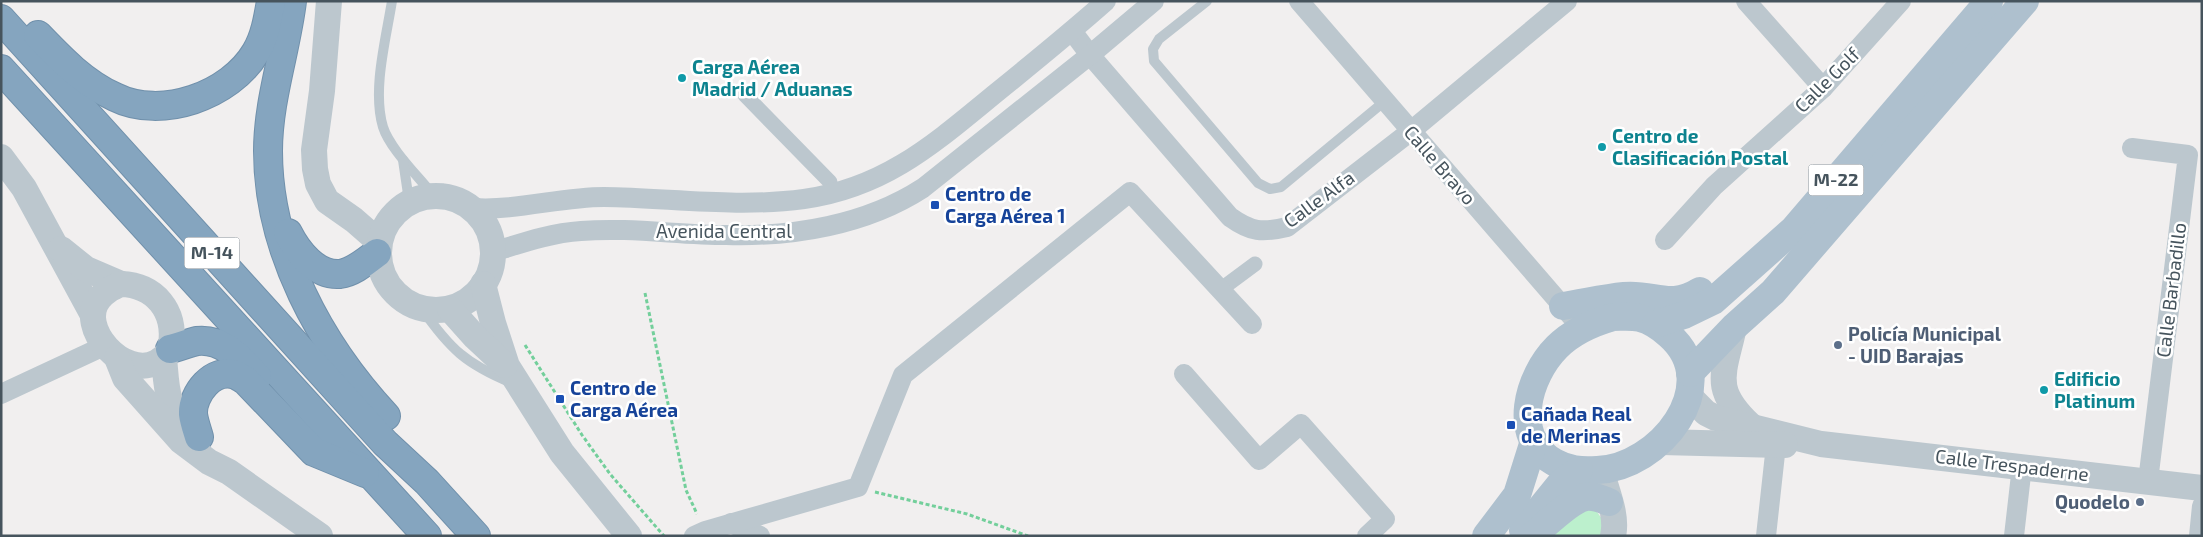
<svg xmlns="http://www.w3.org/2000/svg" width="2203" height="537" font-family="'Exo 2',sans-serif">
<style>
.green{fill:#bcf0cd}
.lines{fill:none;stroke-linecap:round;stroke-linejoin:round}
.motorway-casing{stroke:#7090ab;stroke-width:30}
.path{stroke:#73cf9b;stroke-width:3;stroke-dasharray:4 2.5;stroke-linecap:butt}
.service{stroke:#bcc7ce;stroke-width:10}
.pedestrian{stroke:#bcc7ce;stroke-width:15}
.minor{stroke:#bcc7ce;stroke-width:20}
.tertiary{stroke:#bcc7ce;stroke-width:26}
.primary{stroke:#aec0ce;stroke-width:28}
.motorway{stroke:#85a5bf;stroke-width:28}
.culture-dot{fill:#0f9aa8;stroke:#fff;stroke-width:2}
.transit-dot{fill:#1a4fb4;stroke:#fff;stroke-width:2}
.service-dot{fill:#5c6f8a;stroke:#fff;stroke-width:2}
.labels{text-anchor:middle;stroke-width:5;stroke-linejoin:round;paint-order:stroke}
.shield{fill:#fff;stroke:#7e878e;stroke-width:1}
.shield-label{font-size:18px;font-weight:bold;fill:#46545d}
.culture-label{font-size:19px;font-weight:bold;fill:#0d838f;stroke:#fff;text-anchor:start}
.street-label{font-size:19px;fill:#46545d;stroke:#fff}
.transit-label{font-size:19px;font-weight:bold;fill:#164399;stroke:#fff;text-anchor:start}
.service-label{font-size:19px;font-weight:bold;fill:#4e5e75;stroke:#fff;text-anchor:start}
</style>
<rect width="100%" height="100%" fill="#f1efef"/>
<!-- green -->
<polygon class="green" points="1595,509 1602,519 1602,536 1551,536 1585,510"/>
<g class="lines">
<defs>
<g id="motorway">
<path d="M292 1C286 51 268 100 268 151 268 250 320 345 386 416"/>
<polyline points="1,19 385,443 427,482 476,536"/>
<path d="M38 35C61 59 84 83 115 97 161 120 230 96 256 52 265 37 268 19 271 1"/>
<polyline points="1,69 427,536"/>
<path d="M288 233C297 251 316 276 340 274 354 272 366 261 377 253"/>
<path d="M170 349C179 347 188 343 197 341 224 338 241 360 257 377"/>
<path d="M199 437C197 430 194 422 193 414 192 394 213 367 236 375 240 377 243 379 246 381L314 452 365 473"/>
</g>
</defs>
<!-- motorway casing -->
<use href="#motorway" class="motorway-casing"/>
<!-- path -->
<g class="path">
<polyline points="645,293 686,490 697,514"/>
<polyline points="525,345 582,435 610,474 664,536"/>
<polyline points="875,492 967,514 1028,536"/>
</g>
<!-- service -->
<g class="service">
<path d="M392 1C386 39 372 90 383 127 390 149 419 177 433 195"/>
<polyline points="1207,1 1159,39 1153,49 1154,61 1258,183 1270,189 1281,187 1385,101"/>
<polyline points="403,160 409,201"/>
<path d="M422 309C450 349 466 364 512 383"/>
</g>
<!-- pedestrian -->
<g class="pedestrian">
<polyline points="745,95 830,182"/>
<polyline points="1220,290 1255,264"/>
</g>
<!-- minor -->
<g class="minor">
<polyline points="1299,1 1572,317"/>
<polyline points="1746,1 1823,88"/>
<path d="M1072 31 1090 55 1230 217C1251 232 1262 233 1287 227L1411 131 1567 1"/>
<polyline points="2132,148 2188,155 2148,481"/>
<path d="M473 208C517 211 560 197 604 197 671 198 737 208 804 199 885 188 935 143 996 93 1033 63 1070 33 1106 1"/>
<polyline points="1665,240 1714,186 1823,88 1901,1"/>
<path d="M493 252C522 243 550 233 581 231 629 227 678 235 726 235 793 237 866 225 923 188L1090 55 1154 1"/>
<polyline points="1184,374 1259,460 1301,424 1385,519 1367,536"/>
<polyline points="1,394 104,346"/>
<polyline points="731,523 760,536"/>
<polyline points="694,536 705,531 858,487 903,375 1130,192 1252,324"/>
<polyline points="1766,536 1776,445"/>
<polyline points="2014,536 2022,466"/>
<polyline points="2199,536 2202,506"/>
</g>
<!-- tertiary -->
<g class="tertiary">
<polyline points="329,1 322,91 314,150 315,169 318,184 327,201 354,220 378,241"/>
<polyline points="1,157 24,188 93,315"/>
<circle cx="436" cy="253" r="57"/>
<polyline points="61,249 86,269 121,284"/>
<path d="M121 284C155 285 176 311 171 345 170 353 164 358 157 362 124 380 76 327 99 299 105 291 112 288 121 284Z"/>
<polyline points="483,284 493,323 507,366 562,453 629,536"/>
<polyline points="450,309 475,337 505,365"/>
<path d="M1734 327C1724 374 1711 388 1750 425"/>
<path d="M164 357C167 389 165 406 190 429"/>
<polyline points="117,358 125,378 181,441 209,462 229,472 320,536"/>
<polyline points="1689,396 1706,413 1716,418 1821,444 2202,488"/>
<polyline points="1661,442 1785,445"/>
<path d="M1601 470C1606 490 1618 515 1613 536"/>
</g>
<!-- primary -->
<g class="primary">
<path d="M1563 306C1583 303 1604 298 1624 296 1655 293 1669 310 1700 291"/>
<path d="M1613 317C1622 317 1632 316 1640 318 1652 321 1660 327 1669 335 1726 385 1659 468 1597 470 1581 471 1568 470 1554 462 1510 437 1528 376 1557 347 1573 331 1592 323 1613 317Z"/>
<polyline points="1656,324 1684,315 1713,301 1793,230 1989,1"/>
<polyline points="1690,373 1734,327 1773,292 2025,1"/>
<polyline points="1523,530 1561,483 1579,470"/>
<polyline points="1486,536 1517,495 1534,441"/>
<path d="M1532 536C1545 526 1571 499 1586 497 1595 496 1601 499 1609 502"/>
</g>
<!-- motorway -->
<use href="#motorway" class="motorway"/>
</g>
<!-- markers -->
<g class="culture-dot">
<circle cx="682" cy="78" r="5"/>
<circle cx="1602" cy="147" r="5"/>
<circle cx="2044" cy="390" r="5"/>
</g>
<g class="transit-dot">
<rect x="930" y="200" width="10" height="10" rx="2.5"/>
<rect x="555" y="394" width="10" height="10" rx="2.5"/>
<rect x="1506" y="420" width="10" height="10" rx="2.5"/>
</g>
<g class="service-dot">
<circle cx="1838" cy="345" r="5"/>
<circle cx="2140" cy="502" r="5"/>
</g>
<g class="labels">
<!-- shield labels -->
<g class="shield">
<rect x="1808.5" y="164.5" width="55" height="31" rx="4"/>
<rect x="184.5" y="237.5" width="55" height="31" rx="4"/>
</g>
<g class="shield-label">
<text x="1836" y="186">M-22</text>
<text x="212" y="259">M-14</text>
</g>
<!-- culture labels -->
<g class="culture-label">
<text x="692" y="74">Carga Aérea<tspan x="692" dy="22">Madrid / Aduanas</tspan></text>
<text x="1612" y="143">Centro de<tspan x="1612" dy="22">Clasificación Postal</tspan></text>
<text x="2054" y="386">Edificio<tspan x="2054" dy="22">Platinum</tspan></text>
</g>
<!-- street labels -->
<g class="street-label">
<text transform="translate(1827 80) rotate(-45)" y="7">Calle Golf</text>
<text transform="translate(1440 165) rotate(49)" y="7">Calle Bravo</text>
<text transform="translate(1319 199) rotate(-36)" y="7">Calle Alfa</text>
<text x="724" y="238">Avenida Central</text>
<text transform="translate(2171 290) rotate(-83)" y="7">Calle Barbadillo</text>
<text transform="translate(2012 465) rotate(7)" y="7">Calle Trespaderne</text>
</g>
<!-- transit labels -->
<g class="transit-label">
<text x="945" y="201">Centro de<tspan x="945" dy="22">Carga Aérea 1</tspan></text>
<text x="570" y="395">Centro de<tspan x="570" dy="22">Carga Aérea</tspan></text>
<text x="1521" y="421">Cañada Real<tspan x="1521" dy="22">de Merinas</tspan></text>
</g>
<!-- service labels -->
<g class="service-label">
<text x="1848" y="341">Policía Municipal<tspan x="1848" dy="22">- UID Barajas</tspan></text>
<text x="2130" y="509" text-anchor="end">Quodelo</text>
</g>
</g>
<!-- border -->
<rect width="2203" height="537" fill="none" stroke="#46545d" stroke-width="5"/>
</svg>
